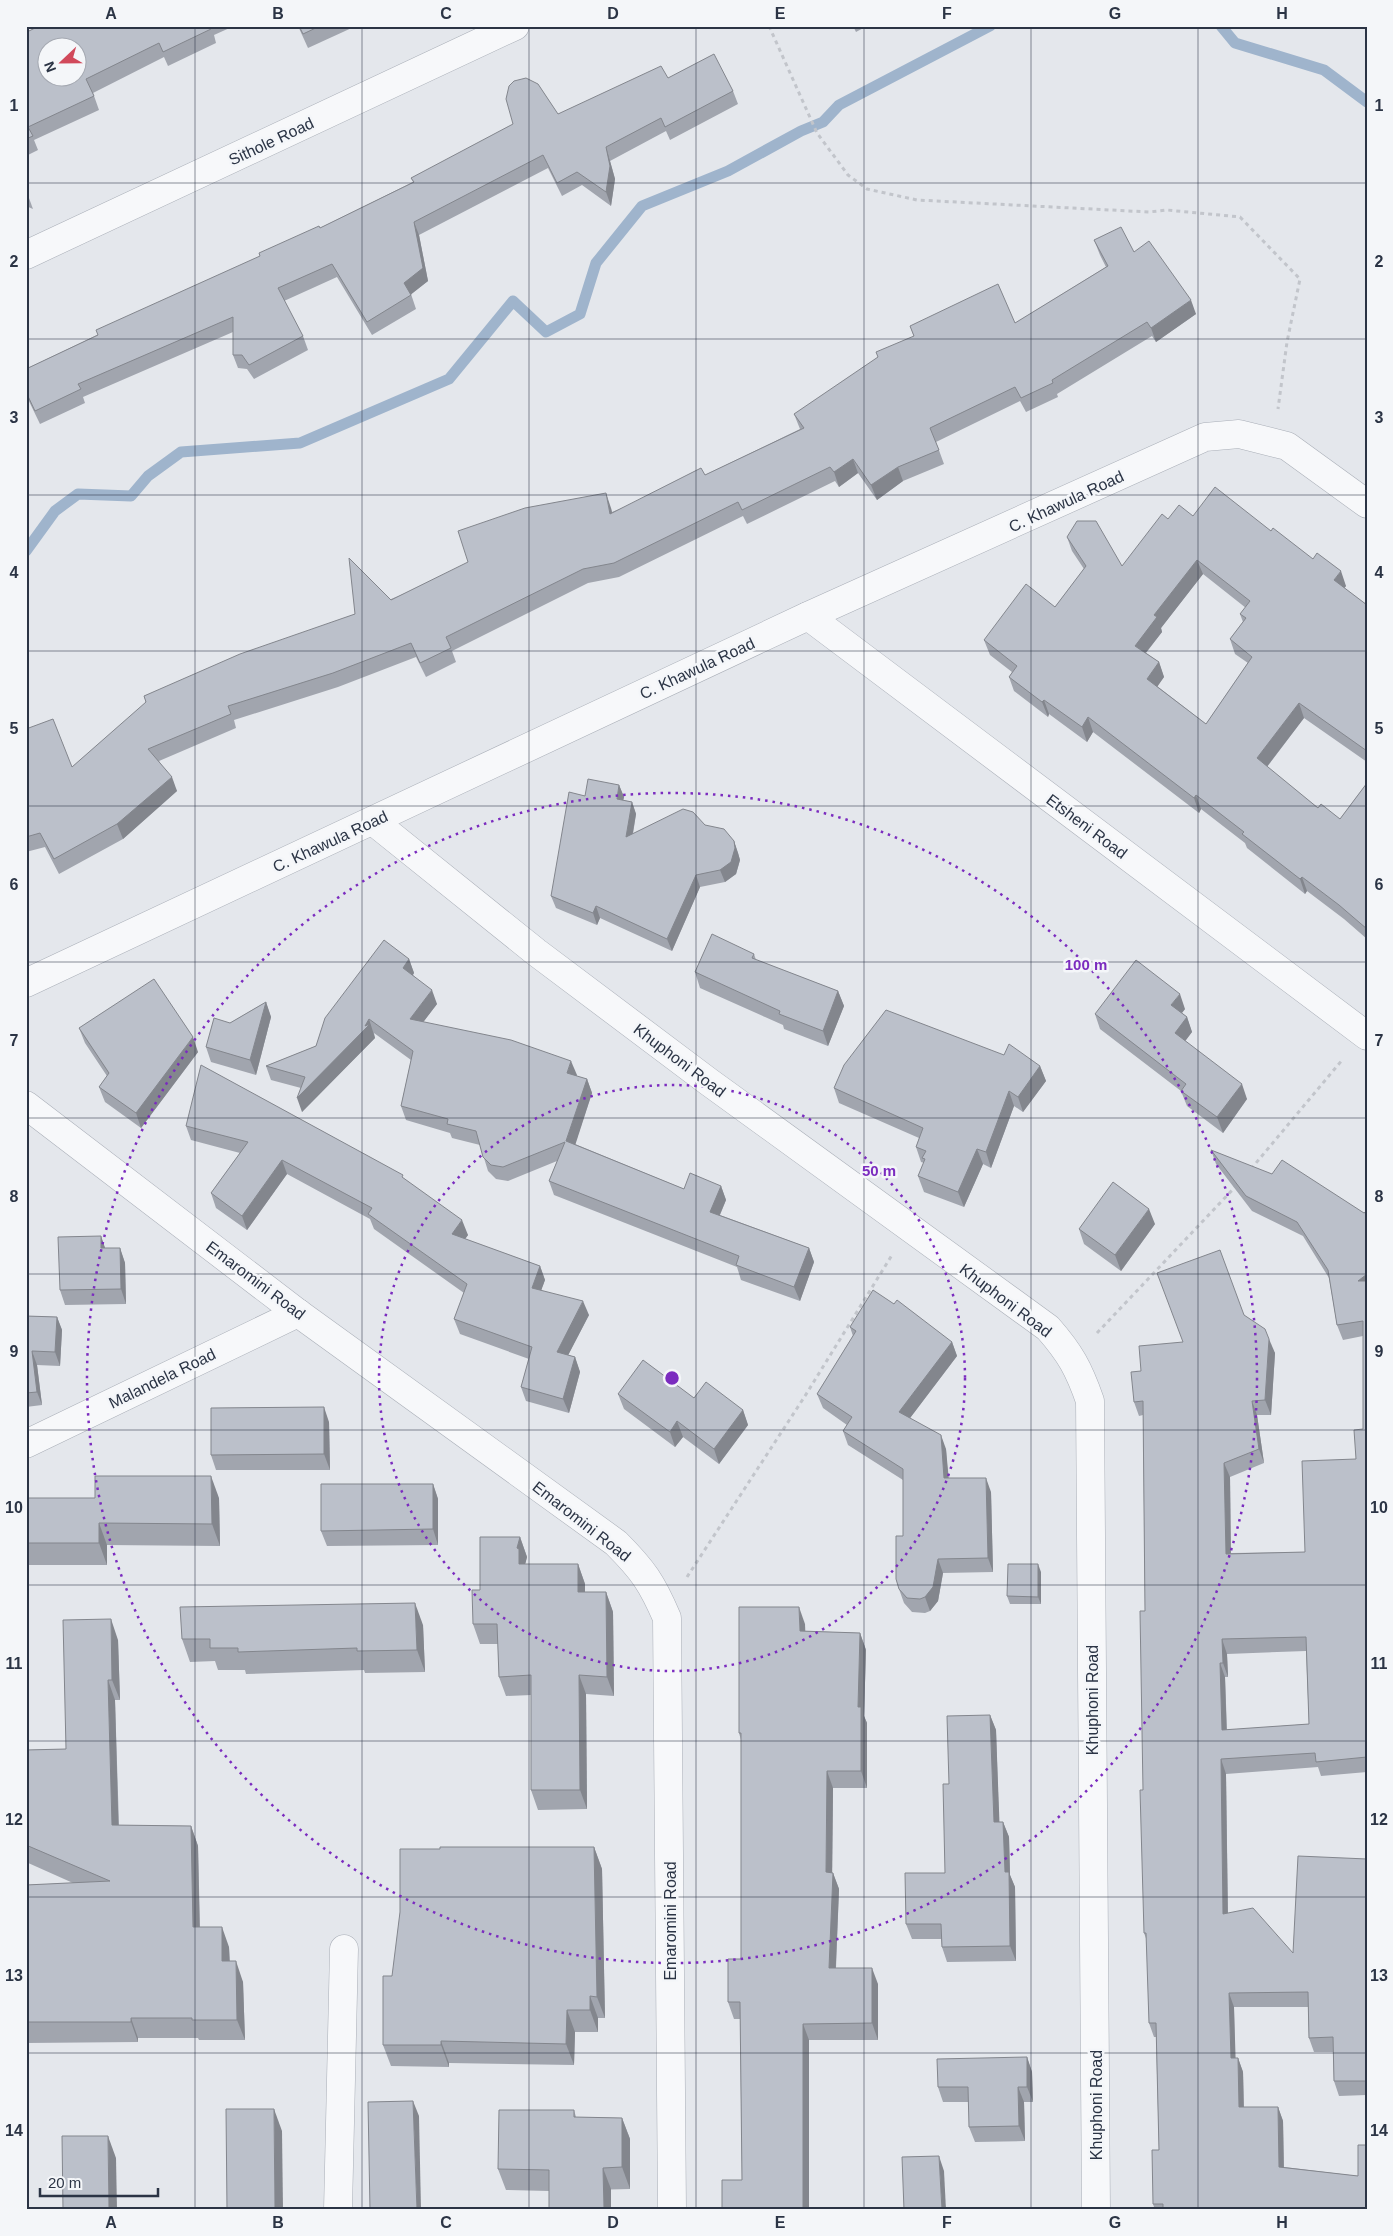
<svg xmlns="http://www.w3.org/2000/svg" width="1393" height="2236" font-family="Arial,sans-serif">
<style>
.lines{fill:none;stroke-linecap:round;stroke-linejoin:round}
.stream{stroke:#9fb4cc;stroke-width:11}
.minor-casing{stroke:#a9aeb7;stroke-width:29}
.path{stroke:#c2c5cb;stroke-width:3;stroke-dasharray:4 4;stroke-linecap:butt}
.minor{stroke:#f7f8fa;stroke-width:28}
.wall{fill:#a1a5ae;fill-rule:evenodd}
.shaded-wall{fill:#83868d}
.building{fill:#bbc0ca;stroke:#83868d;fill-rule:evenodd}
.grid{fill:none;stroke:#2b3445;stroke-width:1;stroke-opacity:0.55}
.ring{fill:none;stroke:#7b2cbf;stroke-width:2.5;stroke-dasharray:2.5 5}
.labels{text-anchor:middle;stroke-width:5;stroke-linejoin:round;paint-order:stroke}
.street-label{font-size:16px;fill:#2b3445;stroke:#f4f6f9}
.centre{fill:#7b2cbf;stroke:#f4f6f9;stroke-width:2.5}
.ring-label{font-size:15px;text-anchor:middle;font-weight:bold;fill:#7b2cbf;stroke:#f4f6f9;stroke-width:5;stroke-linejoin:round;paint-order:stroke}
.neatline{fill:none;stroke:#2b3445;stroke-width:2}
.grid-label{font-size:16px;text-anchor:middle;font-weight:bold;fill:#2b3445}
</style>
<rect width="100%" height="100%" fill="#e4e7ec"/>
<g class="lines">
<!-- stream -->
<g class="stream">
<polyline points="1221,26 1235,43 1324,70 1367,102"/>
<polyline points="26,551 55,511 78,494 131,496 148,476 181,452 300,443 449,379 513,301 546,332 580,314 596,263 642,206 728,171 801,131 823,122 839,105 990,26"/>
</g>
<defs>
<g id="minor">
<polyline points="26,255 515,26"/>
<polyline points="808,616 1367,1036"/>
<path d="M373 821 536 952 709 1082 1048 1328C1070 1353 1079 1369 1090 1401L1096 2210"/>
<polyline points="26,983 808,616 1205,437 1239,434 1287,446 1367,504"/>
<path d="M26 1105 298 1313 616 1543C643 1570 652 1583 667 1618L672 2210"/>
<polyline points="26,1444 298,1313"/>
<polyline points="338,2210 344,1949"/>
</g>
</defs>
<!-- minor casing -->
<use href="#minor" class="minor-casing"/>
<!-- path -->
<g class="path">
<polyline points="769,26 817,133 848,175 867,189 917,200 1149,212 1167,210 1240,217 1300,279 1287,342 1278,409"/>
<polyline points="1251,1169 1343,1059"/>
<polyline points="1097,1333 1237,1185"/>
<polyline points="687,1577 805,1396 892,1255"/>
</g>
<!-- minor -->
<use href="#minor" class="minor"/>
</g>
<!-- wall -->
<g class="wall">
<polygon points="26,26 29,31 39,26 234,26 214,35 216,43 168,66 164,57 93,93 99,110 34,140 38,150 26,156"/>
<polygon points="298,26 356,26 308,48"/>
<polygon points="853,26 867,26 856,32"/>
<polygon points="668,78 733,91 738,104 670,140 666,131 610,161 615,179 611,206 582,185 562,196 548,168 419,235 428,281 411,294 416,309 372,335 337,277 284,301 303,336 308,350 254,379 247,369 238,368 233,355 233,332 83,397 85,403 40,424 26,395 26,369 320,228 413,182 411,178 558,114"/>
<polygon points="26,190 33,209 26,206"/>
<polygon points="1094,240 1134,252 1196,314 1156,342 1152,336 1057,394 1058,397 1026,412 1020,401 936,442 944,464 903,481 877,500 858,473 839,487 835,481 747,524 743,516 619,577 588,583 452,651 456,662 426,677 416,657 338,687 234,720 236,728 159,761 177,791 123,839 59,874 45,847 26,852 26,729 72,767 146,703 144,696 355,614 611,508 612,512 705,475 800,429 794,414 914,337 910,326 1015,323 1106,267 1100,255"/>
<path d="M1193 516 1271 531 1346 586 1344 588 1367 605V762L1304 718 1267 767 1318 808 1340 819 1367 783V939L1344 919 1307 891 1305 894 1247 848 1245 843 1201 809 1199 813 1093 732 1087 742 1049 714 1048 717 1014 691 1009 677 1012 672 990 655 984 640 1055 607 1084 569 1072 551 1067 537 1122 566 1168 519ZM1203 574 1246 608 1240 614 1243 622 1230 639 1235 654 1248 663 1206 724 1157 686 1164 677 1159 662 1146 653 1162 632 1161 628Z"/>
<polygon points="619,785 624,797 623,800 632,802 636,814 633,834 705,825 734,841 738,853 740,860 736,874 725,882 700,887 672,951 600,918 597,925 556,908 551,896 585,796"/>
<polygon points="754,954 756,960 838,991 844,1006 828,1046 784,1029 783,1025 700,988 695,972"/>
<polygon points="409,959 414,973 413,975 437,1004 423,1022 577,1075 576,1076 587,1079 592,1093 575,1144 684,1189 721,1186 726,1200 720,1215 809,1248 814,1262 800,1301 741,1280 737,1267 554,1195 549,1181 557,1161 508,1181 496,1179 488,1171 480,1145 452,1138 450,1133 406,1120 401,1106 411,1060 374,1033 375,1038 302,1112 301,1088 271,1080 266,1066 316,1046"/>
<polygon points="266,1002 271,1017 256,1075 211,1062 206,1047 230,1023"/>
<polygon points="1185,1009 1182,1013 1187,1017 1192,1032 1185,1041 1247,1099 1223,1133 1187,1106 1181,1091 1100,1029 1095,1014"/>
<polygon points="79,1028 198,1052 141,1128 105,1102 99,1087 107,1076 85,1043"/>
<polygon points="1004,1055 1040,1066 1046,1081 1023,1112 1014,1106 991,1168 983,1164 964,1207 924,1192 918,1176 924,1163 921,1162 916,1147 919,1138 839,1103 834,1088"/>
<polygon points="186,1126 405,1179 468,1235 465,1239 540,1266 545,1280 541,1290 589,1315 568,1355 575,1357 580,1372 569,1413 526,1401 521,1387 529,1359 460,1334 454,1319 464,1293 374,1229 370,1219 287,1174 247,1230 216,1208 211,1193 240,1153 191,1140"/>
<path d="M1211 1150 1364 1213 1367 1211V1772L1321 1776 1318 1767 1226 1774 1228 1913 1293 1953 1367 1859V2210H1155L1153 2204 1159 2150 1156 2037H1154L1149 2023 1147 1941 1144 1933 1143 1790 1145 1611 1143 1415 1139 1416 1134 1402 1141 1371 1183 1342 1244 1315 1275 1353 1271 1415H1257L1264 1463 1230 1477 1231 1553 1305 1552 1356 1459 1363 1429V1336L1343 1340 1337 1325 1329 1278 1303 1236 1252 1211 1216 1164ZM1306 1651 1309 1724 1227 1730 1225 1677H1228L1227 1654ZM1234 2007H1308L1309 2038 1314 2052H1333L1334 2081 1339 2096 1366 2095V2145L1358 2176 1284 2167 1283 2121 1278 2107H1244L1243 2072 1238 2058H1235Z"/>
<polygon points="1155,1224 1121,1271 1084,1244 1079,1229"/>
<polygon points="101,1236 105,1248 120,1248 125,1263 126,1304 65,1305 60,1290"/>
<polygon points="26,1316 57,1317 62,1330 60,1366 37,1365 42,1405 26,1407"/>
<polygon points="850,1327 952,1342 957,1356 910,1418 946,1449 948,1478 991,1492 993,1572 943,1573 938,1601 930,1611 925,1613 912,1612 904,1603 899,1589 903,1536 903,1480 848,1445 843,1431 847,1425 823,1408 817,1394 853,1336"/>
<polygon points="618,1394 694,1398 743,1410 748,1425 719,1464 683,1437 675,1447 624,1409"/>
<polygon points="329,1422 330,1470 216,1470 211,1455"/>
<polygon points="433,1484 438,1499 438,1545 327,1546 321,1531"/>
<polygon points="26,1498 219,1498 220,1546 107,1545 107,1565 26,1565"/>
<polygon points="520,1537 527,1557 525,1564 578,1564 585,1584 585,1592 606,1592 613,1612 614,1696 586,1694 587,1809 538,1810 531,1790 531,1695 506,1696 499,1677 498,1644 480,1644 473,1624 480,1590"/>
<polygon points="1041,1572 1041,1604 1010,1604 1007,1596"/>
<polygon points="805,1624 805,1631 860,1633 866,1650 864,1716 867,1723 867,1788 833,1788 832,1873 833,1873 839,1889 836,1968 878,1984 878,2040 809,2040 742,2180 740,2019 734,2019 728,2002 741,1959 741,1740 739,1733"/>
<polygon points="423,1625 425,1672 365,1673 364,1670 246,1674 245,1670 218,1670 215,1661 190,1662 182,1639"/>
<polygon points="118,1640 120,1700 115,1700 119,1825 191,1826 198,1846 200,1927 229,1947 230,1961 243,1982 245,2040 199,2040 198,2038 138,2038 138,2042 26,2043 26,1885 73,1883 26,1862 26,1750 66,1749"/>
<polygon points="990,1715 996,1730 999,1822 1003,1822 1009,1837 1010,1875 1015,1887 1016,1961 947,1962 942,1947 941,1939 912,1939 906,1924 945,1873 949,1784"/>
<polygon points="594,1847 602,1869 605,2018 598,2018 598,2032 575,2032 574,2065 449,2063 449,2067 391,2066 383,2045 392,1976"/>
<polygon points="1027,2057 1032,2072 1033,2102 1024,2102 1025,2141 975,2142 969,2127 969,2102 943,2102 938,2087"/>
<polygon points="574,2110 576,2117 622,2118 630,2139 630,2189 549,2191 506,2190 498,2169"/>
</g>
<!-- shaded-wall -->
<g class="shaded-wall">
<polygon points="606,147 610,161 615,179 611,206 606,192"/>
<polygon points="414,222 419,235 428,281 409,296 404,283"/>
<polygon points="1191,300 1196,314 1156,342 1151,328"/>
<polygon points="853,459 858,473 839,487 834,472"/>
<polygon points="898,467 903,481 877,500 871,485"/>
<polygon points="606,493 611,508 615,528 610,514"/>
<polygon points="1197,560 1203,574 1161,628 1162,632 1140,660 1135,646 1154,615"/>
<polygon points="1341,571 1346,586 1340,594 1334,580"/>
<polygon points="1159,662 1164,677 1153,693 1147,679"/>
<polygon points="1044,700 1049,714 1048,717 1042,702"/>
<polygon points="1299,703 1304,718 1262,773 1257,758"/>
<polygon points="1088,717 1093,732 1087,742 1082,727"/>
<polygon points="172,777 177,791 123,839 117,824"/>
<polygon points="619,785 624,797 621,811 617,799"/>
<polygon points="1196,795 1201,809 1199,813 1194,798"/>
<polygon points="632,802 636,814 630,849 626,837"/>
<polygon points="734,841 738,853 740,860 736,874 725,882 720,870"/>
<polygon points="696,875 700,887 672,951 667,939"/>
<polygon points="1302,877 1307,891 1305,894 1300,879"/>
<polygon points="596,906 600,918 597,925 593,913"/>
<polygon points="409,959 414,973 408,982 403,968"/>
<polygon points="432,990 437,1004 415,1033 410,1019"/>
<polygon points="838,991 844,1006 828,1046 823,1031"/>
<polygon points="1180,994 1185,1009 1176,1020 1171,1005"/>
<polygon points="266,1002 271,1017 256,1075 250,1060"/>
<polygon points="1187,1017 1192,1032 1180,1048 1175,1033"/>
<polygon points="369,1019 375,1038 302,1112 297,1098 365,1026"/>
<polygon points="193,1037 198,1052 141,1128 136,1113"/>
<polygon points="571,1061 577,1075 572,1087 567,1073"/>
<polygon points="1040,1066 1046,1081 1023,1112 1018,1097"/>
<polygon points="587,1079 592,1093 572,1155 566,1141"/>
<polygon points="1242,1084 1247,1099 1223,1133 1217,1117"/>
<polygon points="1009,1091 1014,1106 991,1168 986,1152"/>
<polygon points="977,1149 983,1164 964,1207 958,1192"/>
<polygon points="282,1160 287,1174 247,1230 242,1216"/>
<polygon points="721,1186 726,1200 715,1226 710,1212"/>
<polygon points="1149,1209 1155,1224 1121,1271 1115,1255"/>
<polygon points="462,1220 468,1235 458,1249 452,1234"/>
<polygon points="101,1236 106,1251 101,1248"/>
<polygon points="120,1248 125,1263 126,1304 121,1289"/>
<polygon points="809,1248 814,1262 800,1301 794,1287"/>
<polygon points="540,1266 545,1280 537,1302 532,1288"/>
<polygon points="1367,1274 1367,1292 1358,1281"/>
<polygon points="583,1301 589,1315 562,1367 557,1352"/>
<polygon points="57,1317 62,1330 60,1366 55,1352"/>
<polygon points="1269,1339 1275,1353 1271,1415 1265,1400"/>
<polygon points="952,1342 957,1356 904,1426 899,1412"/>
<polygon points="32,1351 37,1365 42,1405 37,1392"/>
<polygon points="575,1357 580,1372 569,1413 563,1399"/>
<polygon points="1252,1401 1257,1415 1264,1463 1259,1449"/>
<polygon points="324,1407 329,1422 330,1470 324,1454"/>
<polygon points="743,1410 748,1425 719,1464 714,1449"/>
<polygon points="677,1421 683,1437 675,1447 670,1432"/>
<polygon points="941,1435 946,1449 950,1492 944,1478"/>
<polygon points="1224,1463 1230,1477 1231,1568 1226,1554"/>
<polygon points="211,1476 219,1498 220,1546 212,1524"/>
<polygon points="986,1478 991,1492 993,1572 988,1558"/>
<polygon points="433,1484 438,1499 438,1545 433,1529"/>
<polygon points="99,1523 107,1545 107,1565 99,1543"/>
<polygon points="520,1537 527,1557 525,1565 519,1564 517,1548"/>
<polygon points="938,1559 943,1573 938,1601 930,1611 925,1597"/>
<polygon points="578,1564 585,1584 585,1612 578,1592"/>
<polygon points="1038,1564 1041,1572 1041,1604 1038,1597"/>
<polygon points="606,1592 613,1612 614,1696 607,1677"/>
<polygon points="415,1603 423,1625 425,1672 417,1650"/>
<polygon points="799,1607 805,1624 806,1647 800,1631"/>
<polygon points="111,1619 118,1640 120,1700 112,1680"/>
<polygon points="860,1633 866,1650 864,1716 867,1723 867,1788 861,1771 858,1707"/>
<polygon points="1222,1639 1227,1654 1228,1677 1223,1663"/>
<polygon points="1220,1663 1225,1677 1227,1744 1222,1730"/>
<polygon points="579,1675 586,1694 587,1809 580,1790"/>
<polygon points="108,1680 115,1700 119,1845 112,1825"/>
<polygon points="990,1715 996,1730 1000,1837 994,1822"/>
<polygon points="1221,1759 1226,1774 1228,1928 1223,1914"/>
<polygon points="827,1771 833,1788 832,1889 826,1872"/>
<polygon points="1003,1822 1009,1837 1010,1875 1015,1887 1016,1961 1010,1946 1005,1872"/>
<polygon points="191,1826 198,1846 200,1947 193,1927"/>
<polygon points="594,1847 602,1869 605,2018 597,1997"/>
<polygon points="833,1873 839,1889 835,1985 829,1968"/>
<polygon points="222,1927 229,1947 230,1982 222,1961"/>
<polygon points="236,1961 243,1982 245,2040 237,2020"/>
<polygon points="872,1968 878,1984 878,2040 872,2023"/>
<polygon points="1229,1993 1234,2007 1236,2072 1231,2058"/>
<polygon points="590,1996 598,2018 598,2032 590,2010"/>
<polygon points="567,2010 575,2032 574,2065 566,2044"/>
<polygon points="131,2018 138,2038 138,2042 131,2022"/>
<polygon points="803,2024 809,2040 809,2210 803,2210"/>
<polygon points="441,2041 449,2063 449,2067 441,2045"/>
<polygon points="1027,2057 1032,2072 1033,2102 1027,2087"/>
<polygon points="1238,2058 1243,2072 1244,2121 1239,2107"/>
<polygon points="1018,2087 1024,2102 1025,2141 1019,2126"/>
<polygon points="413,2101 419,2116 421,2210 417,2210"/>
<polygon points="1278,2107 1283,2121 1284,2181 1279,2167"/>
<polygon points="274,2109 282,2131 283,2210 275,2210"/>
<polygon points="622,2118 630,2139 630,2189 622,2167"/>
<polygon points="108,2136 116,2158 117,2210 109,2210"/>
<polygon points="939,2156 944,2171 946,2210 942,2210"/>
<polygon points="603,2168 611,2189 611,2210 604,2210"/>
</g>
<!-- building -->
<g class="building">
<path d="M26 26 29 31 39 26H210L211 29 163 52 159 43 86 79 94 96 28 127 33 136 26 139ZM48 48H78V78H48Z"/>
<polygon points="299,26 320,26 303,34"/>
<polygon points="714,54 733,91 665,127 661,118 606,147 610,166 606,192 577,172 557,183 543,155 414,222 423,268 404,283 411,295 367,322 332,264 278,288 303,336 249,365 242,355 233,355 233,317 78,384 81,389 35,411 26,392 26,369 98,335 96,330 260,256 259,253 319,226 320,228 414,182 411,178 513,124 506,99 509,86 514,81 526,78 538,84 558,114 661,66 668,78"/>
<polygon points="1121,227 1134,252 1149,241 1191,300 1151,328 1147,322 1052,380 1053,383 1021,398 1015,387 930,428 939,450 898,467 871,485 853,459 834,472 830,467 742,510 738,502 614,563 583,569 446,637 451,648 420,663 411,643 333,673 228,706 231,714 148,749 172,777 117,824 54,859 40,833 26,837 26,729 53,719 72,767 146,702 144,696 240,654 355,614 349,558 391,600 468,562 458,531 525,508 606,493 610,514 701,468 705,475 804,428 794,414 878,357 876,352 914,336 910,326 998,284 1015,323 1108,266 1094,240"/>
<path d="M1215 487 1271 531 1273 528 1313 559 1317 553 1341 571 1334 580 1367 605V751L1299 703 1257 758 1318 808 1321 804 1340 819 1367 783V929L1339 905 1302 877 1300 879 1242 834 1244 832 1196 795 1194 798 1088 717 1082 727 1044 700 1042 702 1009 677 1017 666 984 640 1026 584 1055 607 1086 566 1067 537 1077 521H1096L1122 566 1162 514 1168 519 1179 505 1193 516ZM1197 560 1250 601 1240 614 1246 618 1230 639 1252 657 1206 724 1147 679 1159 662 1135 646 1157 617 1154 615Z"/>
<polygon points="588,779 619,785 617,799 632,802 626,837 683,809 693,812 705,825 724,829 734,841 735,848 731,862 720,870 696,875 667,939 596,906 593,913 551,896 569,792 585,796"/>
<polygon points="712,934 754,954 752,958 838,991 823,1031 779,1014 780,1011 695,972"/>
<polygon points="384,940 409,959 403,968 432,990 410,1019 511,1040 571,1061 567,1073 587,1079 566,1141 684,1189 690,1173 721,1186 710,1212 809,1248 794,1287 736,1265 739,1256 549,1181 565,1142 503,1167 491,1165 483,1157 476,1131 447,1124 448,1119 401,1106 413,1051 369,1019 365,1026 370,1024 297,1098 305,1077 266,1066 316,1046 325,1018"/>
<polygon points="1136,960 1180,994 1171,1005 1187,1017 1175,1033 1242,1084 1217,1117 1181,1091 1186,1084 1095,1014"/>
<polygon points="154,979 193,1037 136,1113 99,1087 109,1073 79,1028"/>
<polygon points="266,1002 250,1060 206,1047 214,1018 230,1023"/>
<polygon points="886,1010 1004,1055 1009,1044 1040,1066 1018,1097 1009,1091 986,1152 977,1149 958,1192 918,1176 925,1159 922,1158 926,1151 916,1147 923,1128 834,1088 844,1065"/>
<polygon points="201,1065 403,1175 402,1177 462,1220 452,1234 540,1266 532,1288 583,1301 557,1352 575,1357 563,1399 521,1387 532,1347 454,1319 467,1284 368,1214 372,1208 282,1160 242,1216 211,1193 248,1142 186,1126"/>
<path d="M1211 1150 1272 1174 1282 1160 1364 1213 1367 1211V1274L1358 1281H1367V1757L1316 1762 1315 1753 1221 1759 1223 1914 1253 1908 1293 1953 1298 1856 1367 1859V2210H1163V2204H1153L1152 2150H1159L1156 2023H1149L1146 1933H1144L1140 1790H1143L1140 1611H1145L1143 1401 1134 1402 1131 1372 1141 1371 1139 1346 1183 1342 1157 1273 1220 1250 1244 1315 1265 1329 1269 1339 1265 1400 1252 1401 1259 1449 1224 1463 1226 1554 1305 1552 1302 1461 1356 1459 1354 1430 1363 1429V1321L1337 1325 1328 1270 1297 1222 1246 1196ZM1306 1637 1309 1724 1222 1730 1220 1663H1223L1222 1639ZM1308 1992 1309 2038 1333 2037 1334 2081H1366V2145H1358V2176L1279 2167 1278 2107H1239L1238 2058H1231L1229 1993Z"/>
<polygon points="1113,1182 1149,1209 1115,1255 1079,1229"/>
<polygon points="101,1236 101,1248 120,1248 121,1289 60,1290 58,1237"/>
<polygon points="873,1290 894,1304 897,1300 952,1342 899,1412 941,1435 944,1478 986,1478 988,1558 938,1559 933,1587 925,1597 920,1599 907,1598 899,1589 896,1579 896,1536 903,1536 903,1469 843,1431 852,1417 817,1394 856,1331 850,1327"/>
<polygon points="26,1316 57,1317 55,1352 32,1351 37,1392 26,1393"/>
<polygon points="643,1360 694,1398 706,1382 743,1410 714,1449 677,1421 670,1432 618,1394"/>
<polygon points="324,1407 324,1454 211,1455 211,1408"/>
<polygon points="95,1476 211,1476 212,1524 99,1523 99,1543 26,1543 26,1498 95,1498"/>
<polygon points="321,1484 433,1484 433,1529 321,1531"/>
<polygon points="480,1537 520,1537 517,1548 519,1549 519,1564 578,1564 578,1592 606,1592 607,1677 579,1675 580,1790 531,1790 531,1675 499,1677 497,1624 473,1624 472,1590 480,1590"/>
<polygon points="1008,1564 1038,1564 1038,1597 1007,1596"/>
<polygon points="415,1603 417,1650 357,1651 357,1648 238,1652 238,1648 210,1648 210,1639 182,1639 180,1607"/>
<polygon points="739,1607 799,1607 800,1631 860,1633 858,1707 861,1707 861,1771 827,1771 826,1872 833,1873 829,1968 872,1968 872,2023 803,2024 803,2210 722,2210 722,2180 742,2180 740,2002 728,2002 728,1959 741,1959 741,1733 739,1733"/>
<polygon points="111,1619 112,1680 108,1680 112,1825 191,1826 193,1927 222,1927 222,1961 236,1961 237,2020 192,2020 192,2018 131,2018 131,2022 26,2022 26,1885 110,1881 26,1845 26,1750 66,1749 63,1620"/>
<polygon points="990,1715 994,1822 1003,1822 1005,1872 1009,1872 1010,1946 942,1947 941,1924 906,1924 905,1873 945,1873 943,1784 949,1784 947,1716"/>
<polygon points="440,1847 594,1847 597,1997 590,1996 590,2010 567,2010 566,2044 441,2041 441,2045 383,2045 383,1976 392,1976 400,1912 400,1849 440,1849"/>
<polygon points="1027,2057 1027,2087 1018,2087 1019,2126 969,2127 968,2087 938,2087 937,2059"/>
<polygon points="413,2101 417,2210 370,2210 368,2102"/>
<polygon points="226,2109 274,2109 275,2210 227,2210"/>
<polygon points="499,2110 574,2110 574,2117 622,2118 622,2167 603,2168 604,2210 549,2210 549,2170 498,2169"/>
<polygon points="62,2136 108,2136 109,2210 63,2210"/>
<polygon points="939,2156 942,2210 904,2210 902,2157"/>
</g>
<!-- grid -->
<path class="grid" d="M195 26V2210M362 26V2210M529 26V2210M696 26V2210M864 26V2210M1031 26V2210M1198 26V2210M26 183H1367M26 339H1367M26 495H1367M26 651H1367M26 806H1367M26 962H1367M26 1118H1367M26 1274H1367M26 1430H1367M26 1585H1367M26 1741H1367M26 1897H1367M26 2053H1367"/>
<!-- distance rings -->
<g class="ring">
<circle cx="672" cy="1378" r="293"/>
<circle cx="672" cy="1378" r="585"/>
</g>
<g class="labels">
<!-- street labels -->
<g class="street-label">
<text transform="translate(271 141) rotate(-25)" y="6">Sithole Road</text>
<text transform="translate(1066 501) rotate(-25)" y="6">C. Khawula Road</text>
<text transform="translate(697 668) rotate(-25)" y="6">C. Khawula Road</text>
<text transform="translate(1087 826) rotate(37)" y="6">Etsheni Road</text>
<text transform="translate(330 841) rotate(-25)" y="6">C. Khawula Road</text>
<text transform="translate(680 1060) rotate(37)" y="6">Khuphoni Road</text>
<text transform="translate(256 1280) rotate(37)" y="6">Emaromini Road</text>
<text transform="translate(1006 1300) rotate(37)" y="6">Khuphoni Road</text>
<text transform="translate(162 1378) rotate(-26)" y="6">Malandela Road</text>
<text transform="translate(582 1521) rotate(38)" y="6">Emaromini Road</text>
<text transform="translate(1092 1700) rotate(-90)" y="6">Khuphoni Road</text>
<text transform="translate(670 1921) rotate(-90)" y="6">Emaromini Road</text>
<text transform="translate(1096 2105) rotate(-90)" y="6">Khuphoni Road</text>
</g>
</g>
<circle cx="672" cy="1378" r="8" class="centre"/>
<g class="ring-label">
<text x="1086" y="970">100 m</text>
<text x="879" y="1176">50 m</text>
</g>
<!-- border -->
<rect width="1393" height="2236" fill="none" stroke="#f4f6f9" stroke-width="55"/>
<!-- north arrow -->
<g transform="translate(62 62) rotate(248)"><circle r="24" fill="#f4f6f9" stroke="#a4a8b1"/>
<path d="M0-4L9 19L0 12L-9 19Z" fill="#d1495b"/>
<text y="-8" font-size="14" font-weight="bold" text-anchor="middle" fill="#2b3445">N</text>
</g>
<!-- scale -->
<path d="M40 2188v8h118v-8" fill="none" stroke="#2b3445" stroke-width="2.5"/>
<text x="48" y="2188" font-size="15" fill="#2b3445" stroke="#f4f6f9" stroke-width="4" paint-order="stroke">20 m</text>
<rect x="28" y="28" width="1338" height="2180" class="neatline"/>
<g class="grid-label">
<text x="111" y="19">A</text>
<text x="278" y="19">B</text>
<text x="446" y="19">C</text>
<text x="613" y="19">D</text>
<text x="780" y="19">E</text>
<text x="947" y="19">F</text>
<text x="1115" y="19">G</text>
<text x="1282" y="19">H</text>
<text x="14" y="111">1</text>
<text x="1379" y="111">1</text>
<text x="14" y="267">2</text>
<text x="1379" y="267">2</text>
<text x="14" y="423">3</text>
<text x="1379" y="423">3</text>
<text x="14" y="578">4</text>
<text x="1379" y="578">4</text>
<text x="14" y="734">5</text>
<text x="1379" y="734">5</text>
<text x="14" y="890">6</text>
<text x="1379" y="890">6</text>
<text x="14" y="1046">7</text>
<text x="1379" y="1046">7</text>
<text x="14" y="1202">8</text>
<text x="1379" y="1202">8</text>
<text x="14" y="1357">9</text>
<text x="1379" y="1357">9</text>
<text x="14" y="1513">10</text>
<text x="1379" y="1513">10</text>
<text x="14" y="1669">11</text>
<text x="1379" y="1669">11</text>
<text x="14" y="1825">12</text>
<text x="1379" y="1825">12</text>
<text x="14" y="1981">13</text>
<text x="1379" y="1981">13</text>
<text x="14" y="2136">14</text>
<text x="1379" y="2136">14</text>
<text x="111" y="2228">A</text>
<text x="278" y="2228">B</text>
<text x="446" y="2228">C</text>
<text x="613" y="2228">D</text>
<text x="780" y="2228">E</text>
<text x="947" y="2228">F</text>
<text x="1115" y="2228">G</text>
<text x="1282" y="2228">H</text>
</g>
</svg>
